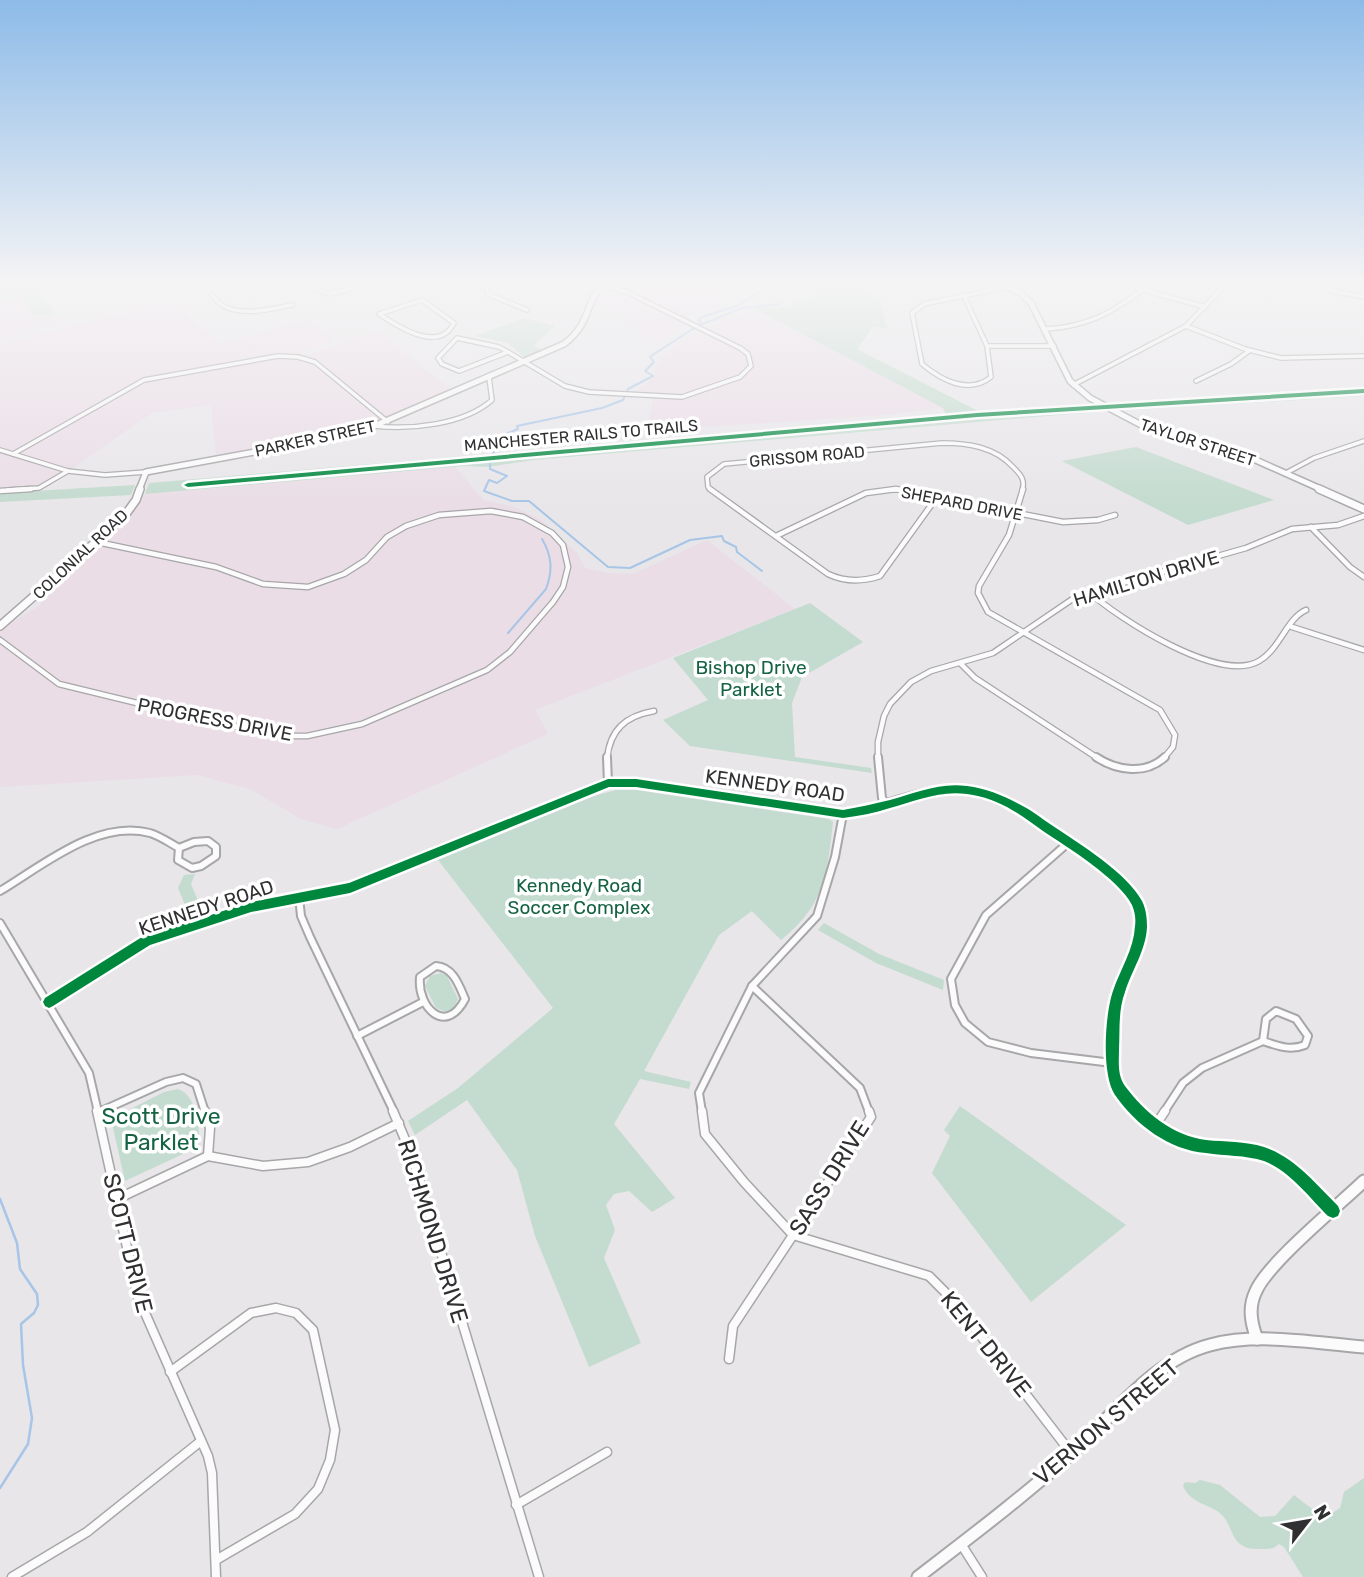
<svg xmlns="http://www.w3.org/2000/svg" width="1364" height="1577" font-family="Rubik,sans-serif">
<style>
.industrial{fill:#eadde6}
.green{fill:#c4dbcf}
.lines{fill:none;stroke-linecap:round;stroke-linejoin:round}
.stream-far1{stroke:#a6c5e7;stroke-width:2}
.stream{stroke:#a6c5e7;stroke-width:2.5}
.street-far3-casing{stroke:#a7a6a8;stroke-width:6}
.street-far2-casing{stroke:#a7a6a8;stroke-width:7}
.street-far1-casing{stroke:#a7a6a8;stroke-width:10}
.street-casing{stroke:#a7a6a8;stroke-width:11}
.secondary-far2-casing{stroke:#a7a6a8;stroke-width:8}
.secondary-far1-casing{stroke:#a7a6a8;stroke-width:10}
.secondary-casing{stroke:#a7a6a8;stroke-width:15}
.street-far3{stroke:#fcfbfc;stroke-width:3.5}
.street-far2{stroke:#fcfbfc;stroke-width:4.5}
.street-far1{stroke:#fcfbfc;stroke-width:6}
.street{stroke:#fcfbfc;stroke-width:8}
.secondary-far2{stroke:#fcfbfc;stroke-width:5}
.secondary-far1{stroke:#fcfbfc;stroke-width:7}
.secondary{stroke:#fcfbfc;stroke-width:11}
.cycleway-casing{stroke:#fff;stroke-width:5}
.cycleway{fill:#00873e;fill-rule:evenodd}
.labels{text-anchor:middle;stroke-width:7;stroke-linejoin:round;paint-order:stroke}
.far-street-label{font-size:16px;fill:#302f31;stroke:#fff}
.street-label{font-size:19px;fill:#302f31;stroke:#fff}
.park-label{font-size:19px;fill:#166343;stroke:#fff}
.near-park-label{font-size:23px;fill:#166343;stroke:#fff}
.near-street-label{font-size:23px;fill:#302f31;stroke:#fff}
</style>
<rect width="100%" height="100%" fill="#e8e6e9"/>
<!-- industrial -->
<g class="industrial">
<polygon points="619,285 721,285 727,288 719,292 721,302 687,317 694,322 655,341 619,319 625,315 600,304 596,299 606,291"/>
<polygon points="22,298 33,315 56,315 61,321 0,337 0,303"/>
<polygon points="170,301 220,344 308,319 333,341 301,352 303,354 308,355 378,331 451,390 396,415 362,427 216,457 211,405 152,413 41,490 0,493 0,344"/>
<polygon points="753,308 943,408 884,415 647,431 654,395 634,393 655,376 654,371 663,355 699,332"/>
<polygon points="455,466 483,500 514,507 540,519 578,554 585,568 608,573 633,574 707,540 795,609 535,710 548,734 337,829 301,819 250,789 197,775 0,787 0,629 39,606 145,494"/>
</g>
<!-- green -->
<g class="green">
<polygon points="0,285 35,285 56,315 33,315 22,298 0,303"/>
<polygon points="816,285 852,285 880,299 887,328 873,327 857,349 980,412 1096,405 1106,411 533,460 488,467 465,466 145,494 149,483 946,415 943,408 753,308 787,307 814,295"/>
<polygon points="524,318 555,326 534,345 545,352 527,360 508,343 475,336"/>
<polygon points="1364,388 1364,396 1116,411 1104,403"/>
<polygon points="1136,447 1274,500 1188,525 1062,461"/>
<polygon points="135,485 131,495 0,502 0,493"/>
<polygon points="810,603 863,642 802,677 792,703 795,757 871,768 872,773 690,746 663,720 708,700 673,658"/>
<path d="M616 790H636L829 819 833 822C827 874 825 905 781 940L752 911 719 935 644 1071 691 1082 689 1089 640 1079 614 1124 675 1198 652 1212 629 1191 614 1194 606 1205 615 1230 604 1258 641 1343 589 1367 535 1236 517 1170 467 1100 415 1135 408 1121 458 1088 553 1008 438 860 594 796Z"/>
<polygon points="195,874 191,884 204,915 191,919 178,888 184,875"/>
<polygon points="824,923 879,954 944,980 943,990 876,963 818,930"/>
<polygon points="441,973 447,976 458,999 453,1009 446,1012 436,1008 425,986 430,976"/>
<path d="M178 1089C197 1095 201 1131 198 1147L125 1181 111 1119 164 1092Z"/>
<polygon points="960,1106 1126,1225 1031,1302 932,1173 950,1136 944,1130"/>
<path d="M1364 1478V1577H1303L1284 1547 1279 1544C1273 1550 1268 1549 1259 1549 1227 1550 1236 1523 1217 1511 1204 1503 1190 1502 1183 1486L1185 1482 1195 1483 1200 1480 1220 1485 1260 1517 1275 1516 1294 1495 1320 1515 1328 1516 1340 1508 1344 1492Z"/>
</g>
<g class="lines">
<!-- stream-far1 -->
<g class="stream-far1">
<polyline points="703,324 742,308 779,304"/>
<polyline points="493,455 494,452 485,448 487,443 511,437 508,433 518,429 517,426 602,408 623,400 628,389 653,376 645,371 654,362 650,357 654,354 702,323 698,320 702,317 739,305 769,285"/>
<polyline points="490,463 490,469 507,476 497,483 489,480 484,491 512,501 529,501 608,567 630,568 690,540 722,536 724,541 736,547 737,552 762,571"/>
<path d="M508 633 546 589C553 570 552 556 542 539"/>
</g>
<!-- stream -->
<polyline class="stream" points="0,1199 17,1243 20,1269 37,1294 38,1305 34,1313 21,1324 23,1365 32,1418 28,1444 0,1488"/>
<defs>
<g id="street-far3">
<path d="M205 285C209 291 214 298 219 303 238 318 271 309 292 305"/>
<polyline points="308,285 329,294 366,285"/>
<polyline points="486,285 488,294 527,310"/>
<polyline points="1322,285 1333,291 1364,297"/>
<polyline points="1137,288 1205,307"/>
<path d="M964 296 987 346 991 377C969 395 941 380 922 364L912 313 924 304 1007 287"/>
<path d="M422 300 454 323C439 354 397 326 379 314Z"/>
<polyline points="1186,326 1245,349 1281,358 1364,356"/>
<path d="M1046 329C1085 327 1113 313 1143 289"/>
<polygon points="457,338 499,347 508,352 459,371 442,364 438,358"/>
<polyline points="987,346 1054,346"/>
<polyline points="508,352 565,386 589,392 682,397 740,377 751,366 748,354 740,348 627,292 601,285"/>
<polyline points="1196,381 1231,364 1249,351"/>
<polyline points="1073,385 1186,326 1225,285"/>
<path d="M374 426C410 430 464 425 492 400L489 377"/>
<polyline points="0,450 68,471 105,475 146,472"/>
<polyline points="13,454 144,380 278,356 298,357 315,362 388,422"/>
<polyline points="1286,473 1314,458 1364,441"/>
<polyline points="8,490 39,488 68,471"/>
<path d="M711 490 708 487 707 477 724 464 942 443C968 443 995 447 1013 467 1020 474 1026 480 1022 490"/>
<polyline points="886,490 903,490"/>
</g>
<g id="street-far2">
<path d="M710 489 828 574C845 582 862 582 880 576L937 497"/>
<polyline points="1023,489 1009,535 979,586 978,593 988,612 1160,710 1175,735 1173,747 1163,759"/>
<polyline points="0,491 31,489"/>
<polyline points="1311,527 1350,567 1364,577"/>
<polyline points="776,536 866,493 896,489 1063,522 1098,520 1115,515"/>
<path d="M1089 592C1119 619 1220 684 1259 661 1280 649 1287 618 1306 610"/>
<polyline points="1292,627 1364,650"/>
<polyline points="0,640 59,684 223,724 281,736 307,736 362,724 487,670 510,652 553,602 563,587 568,567 563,545 552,533 523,517 491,511 439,515 406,526 387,537 366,560 344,574 308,587 263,584 216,567 97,542"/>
<polyline points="961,664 975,678 1099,759"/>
<path d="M607 759C610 729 626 716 654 711"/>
<polyline points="878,759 878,742 884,716 890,704 911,682 931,671 993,653 1077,596 1246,548 1292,529 1338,525 1364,516"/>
</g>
<g id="street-far1">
<polyline points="607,757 608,783"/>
<polyline points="878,757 882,798 886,804"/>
<path d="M1096 757C1117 771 1146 775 1165 757"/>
<polygon points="208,841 216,847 216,856 201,866 192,868 178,860 179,848 194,842"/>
<polyline points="1068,843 986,915 951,979 955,1005 965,1023 988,1042 1031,1053 1112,1063"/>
<path d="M0 891C42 866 97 819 150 833 160 836 170 843 179 848"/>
<polyline points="299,897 301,916 310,937 394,1112"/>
<polyline points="0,923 89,1073 98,1112"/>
<path d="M436 966C453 967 459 985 465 999 446 1036 417 1008 420 977Z"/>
<polyline points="752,986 860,1088 869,1112"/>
<path d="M49 1002 146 941 251 907 350 888 608 783H636L843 814C883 808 926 784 968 790 1008 795 1138 877 1141 919 1143 944 1128 967 1120 989 1112 1010 1107 1064 1116 1084 1121 1095 1131 1104 1140 1112"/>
<path d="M1276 1011 1296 1019 1308 1036 1305 1045C1290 1051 1278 1046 1263 1041L1266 1019Z"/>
<polyline points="357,1036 423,1002"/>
<polyline points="99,1112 166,1082 183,1078 196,1084 205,1112"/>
<polyline points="702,1112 699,1093 752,986 817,916 835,857 843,814"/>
<polyline points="1164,1112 1183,1083 1202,1068 1263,1041"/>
</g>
<g id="street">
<polyline points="97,1111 138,1297 208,1456 212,1473 216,1577"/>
<polyline points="205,1111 210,1128 208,1156"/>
<polyline points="393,1111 412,1156 539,1577"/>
<polyline points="702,1111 705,1134 744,1182 793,1235 929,1276 954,1301 1071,1453"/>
<path d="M1138 1111C1187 1159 1209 1136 1262 1154 1292 1164 1312 1190 1333 1211"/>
<polyline points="98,1113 103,1111"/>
<polyline points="1155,1126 1165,1111"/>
<polyline points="115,1200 208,1156 263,1166 308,1162 350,1147 399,1123"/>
<polyline points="729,1359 733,1326 871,1117 869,1111"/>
<polyline points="170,1372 251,1313 276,1308 296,1313 313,1330 335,1430 330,1460 318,1489 295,1514 216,1560"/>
<polyline points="516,1505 607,1452"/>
<polyline points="961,1544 982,1577"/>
<polyline points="12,1577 87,1532 201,1441"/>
</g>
<g id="secondary-far2">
<polyline points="1004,285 1020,293 1031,303 1070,381 1090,398 1147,428 1240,453 1323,490"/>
<path d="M139 490 146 472 325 439 374 426 564 344C590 324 584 308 601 285"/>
</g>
<g id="secondary-far1">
<polyline points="1319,489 1364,509"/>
<polyline points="0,626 123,518 136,500 140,489"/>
</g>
<g id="secondary">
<path d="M1257 1339C1251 1323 1248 1307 1256 1291 1268 1263 1339 1205 1364 1181"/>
<path d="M918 1577C970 1537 1023 1497 1072 1453 1113 1416 1153 1360 1210 1345 1259 1332 1314 1343 1364 1347"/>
</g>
</defs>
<!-- street-far3 casing -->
<use href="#street-far3" class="street-far3-casing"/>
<!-- street-far2 casing -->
<use href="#street-far2" class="street-far2-casing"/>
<!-- street-far1 casing -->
<use href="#street-far1" class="street-far1-casing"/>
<!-- street casing -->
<use href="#street" class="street-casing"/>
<!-- secondary-far2 casing -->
<use href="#secondary-far2" class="secondary-far2-casing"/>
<!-- secondary-far1 casing -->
<use href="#secondary-far1" class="secondary-far1-casing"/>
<!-- secondary casing -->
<use href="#secondary" class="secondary-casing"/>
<!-- street-far3 -->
<use href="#street-far3" class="street-far3"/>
<!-- street-far2 -->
<use href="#street-far2" class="street-far2"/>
<!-- street-far1 -->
<use href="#street-far1" class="street-far1"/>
<!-- street -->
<use href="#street" class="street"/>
<!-- secondary-far2 -->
<use href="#secondary-far2" class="secondary-far2"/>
<!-- secondary-far1 -->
<use href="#secondary-far1" class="secondary-far1"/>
<!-- secondary -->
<use href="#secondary" class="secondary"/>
<defs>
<g id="cycleway">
<polygon points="1364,389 1364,393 977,417 188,487 184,485 188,483 977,413"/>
<path d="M608 779H636L843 810C859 807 874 804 890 800 915 793 940 782 967 786 985 788 1002 795 1017 803 1030 809 1041 818 1053 826 1080 844 1127 873 1142 901 1146 909 1147 918 1147 927 1146 950 1132 970 1125 992 1118 1011 1120 1030 1119 1049 1119 1061 1117 1075 1125 1086 1144 1112 1173 1136 1206 1140 1225 1142 1245 1141 1264 1147 1295 1158 1315 1183 1338 1206L1340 1211 1338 1216 1333 1218 1328 1216C1309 1197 1290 1171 1264 1161 1245 1155 1225 1156 1206 1153 1169 1150 1136 1125 1115 1095 1101 1074 1105 1014 1113 991 1120 970 1134 949 1135 926 1136 919 1135 912 1132 905 1119 879 1067 847 1043 831 1033 824 1023 816 1012 810 999 802 983 796 967 794 940 790 915 801 890 808 874 813 859 816 843 818L636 787H609L350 893 251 912 150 945 53 1006 49 1008 45 1006 43 1002 45 998 142 937 251 902 349 883Z"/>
</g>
</defs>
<!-- cycleway casing -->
<use href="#cycleway" class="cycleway-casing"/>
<!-- cycleway -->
<use href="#cycleway" class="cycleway"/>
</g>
<!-- sky -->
<linearGradient id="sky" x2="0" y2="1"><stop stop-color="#8dbbe8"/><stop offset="0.56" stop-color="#f5f4f5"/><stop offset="1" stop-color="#f5f4f5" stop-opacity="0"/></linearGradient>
<rect width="1364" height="506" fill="url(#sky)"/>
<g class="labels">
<!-- far-street labels -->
<g class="far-street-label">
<text transform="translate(581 435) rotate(-5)" y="6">MANCHESTER RAILS TO TRAILS</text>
<text transform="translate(315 438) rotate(-12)" y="6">PARKER STREET</text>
<text transform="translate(1198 442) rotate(18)" y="6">TAYLOR STREET</text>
<text transform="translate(807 456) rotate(-5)" y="6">GRISSOM ROAD</text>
<text transform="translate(962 503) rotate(11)" y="6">SHEPARD DRIVE</text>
<text transform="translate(80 554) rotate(-43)" y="6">COLONIAL ROAD</text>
</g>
<!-- street labels -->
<g class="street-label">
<text transform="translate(1146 578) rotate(-17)" y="7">HAMILTON DRIVE</text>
<text transform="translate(215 719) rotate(11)" y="7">PROGRESS DRIVE</text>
<text transform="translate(775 785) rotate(8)" y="7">KENNEDY ROAD</text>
<text transform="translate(206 907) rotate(-18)" y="7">KENNEDY ROAD</text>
</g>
<!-- park labels -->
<g class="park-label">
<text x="751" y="674">Bishop Drive<tspan x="751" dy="22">Parklet</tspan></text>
<text x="579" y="892">Kennedy Road<tspan x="579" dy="22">Soccer Complex</tspan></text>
</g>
<!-- near-park labels -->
<g class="near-park-label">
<text x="161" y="1124">Scott Drive<tspan x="161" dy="26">Parklet</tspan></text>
</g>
<!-- near-street labels -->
<g class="near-street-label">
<text transform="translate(829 1178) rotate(-58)" y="8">SASS DRIVE</text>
<text transform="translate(433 1231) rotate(73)" y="8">RICHMOND DRIVE</text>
<text transform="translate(128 1243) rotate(76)" y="8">SCOTT DRIVE</text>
<text transform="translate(986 1344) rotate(51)" y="8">KENT DRIVE</text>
<text transform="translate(1106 1422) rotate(-40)" y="8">VERNON STREET</text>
</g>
</g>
<!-- north arrow -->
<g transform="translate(1308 1521) rotate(59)" stroke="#ffffff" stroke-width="5" paint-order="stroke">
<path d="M0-5L12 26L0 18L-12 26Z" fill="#302f31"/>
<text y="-10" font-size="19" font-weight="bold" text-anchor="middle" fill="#302f31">N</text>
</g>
</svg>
